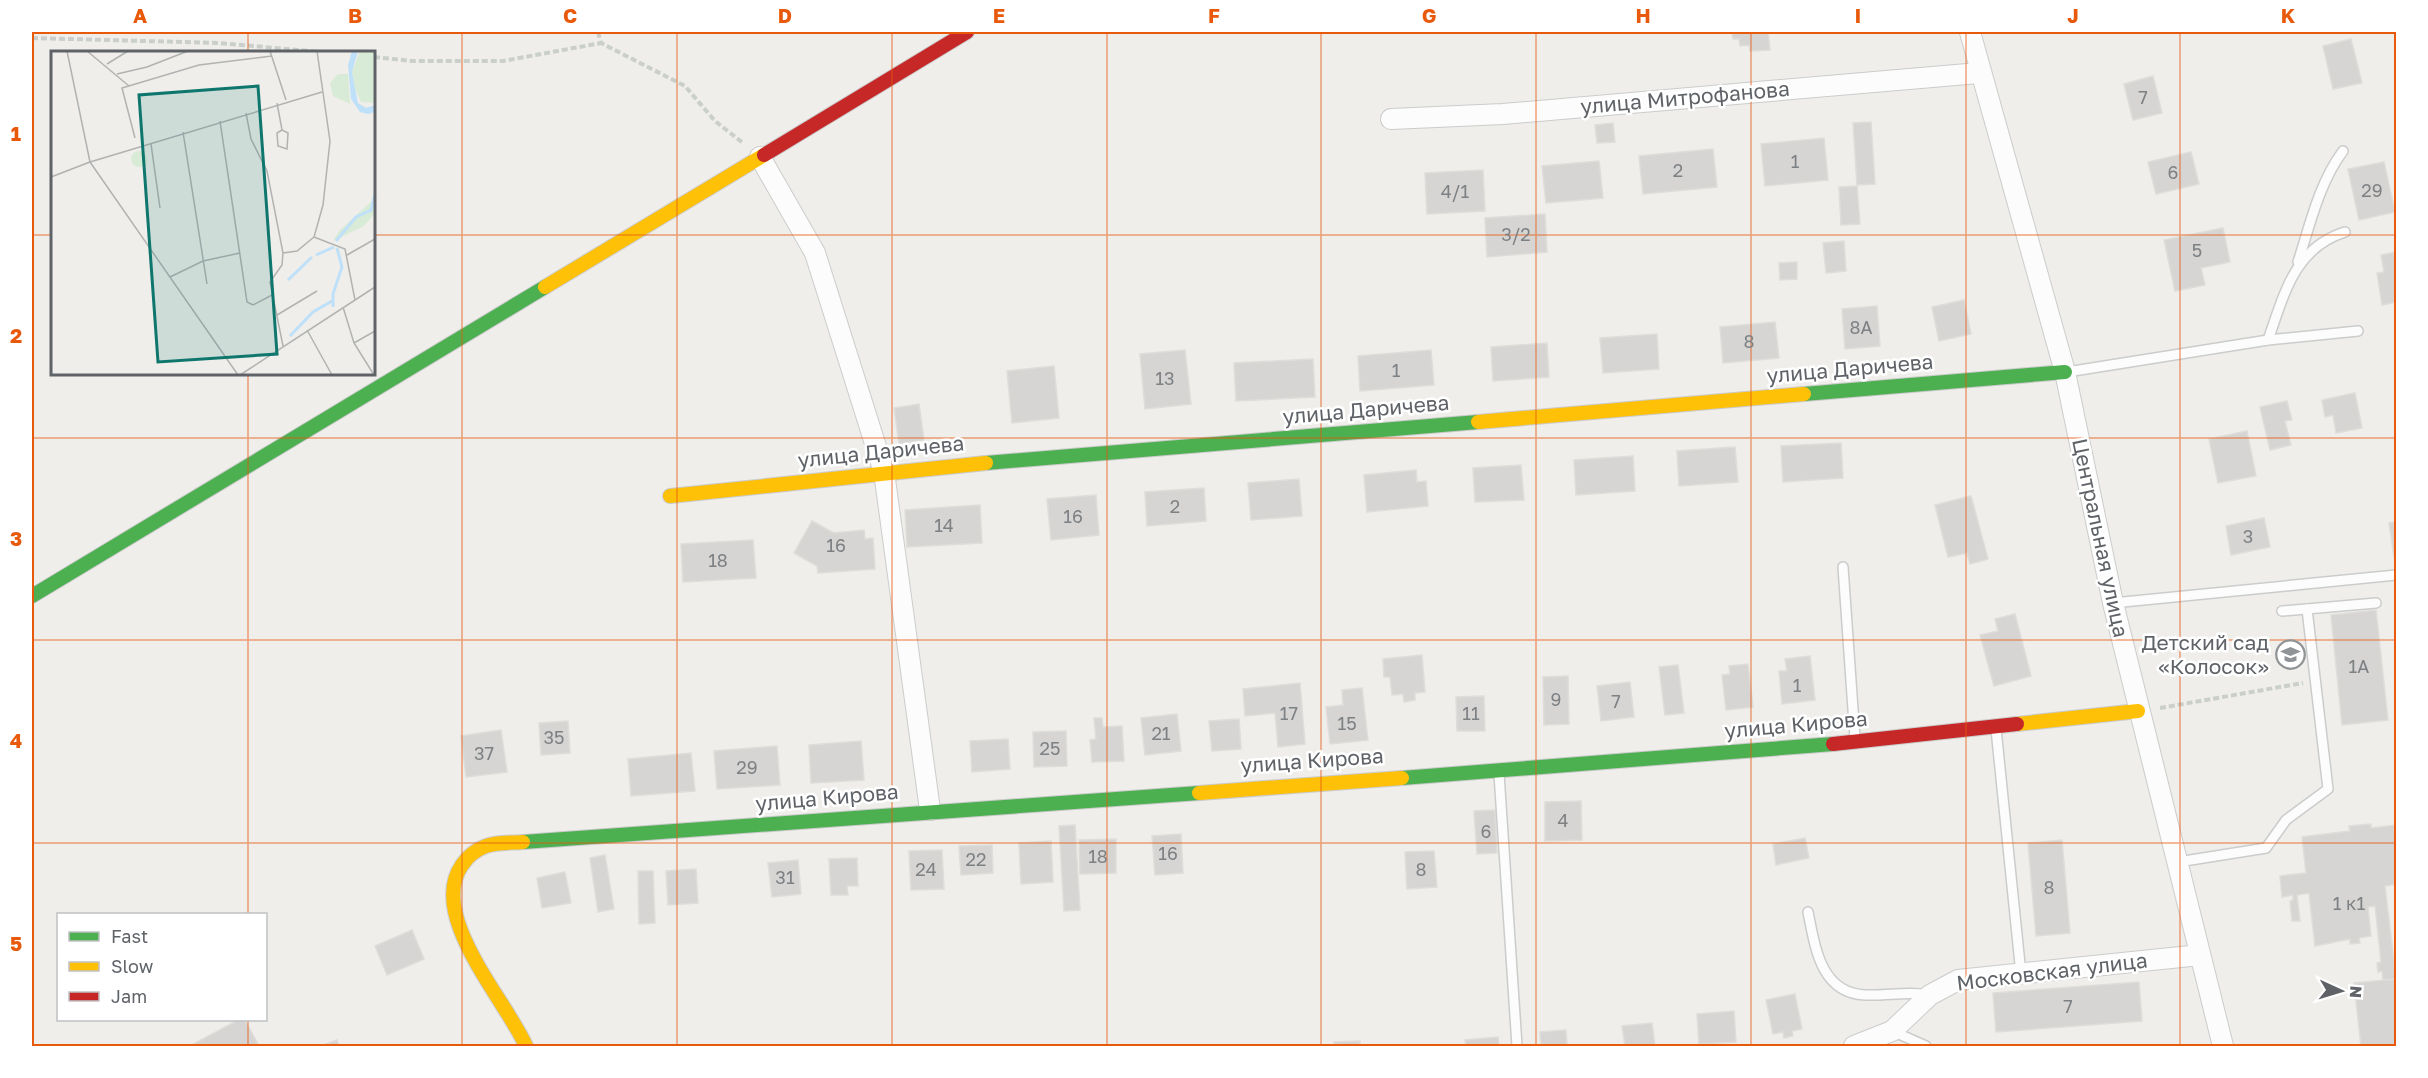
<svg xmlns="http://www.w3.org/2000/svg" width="2428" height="1078" font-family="'Golos Text',sans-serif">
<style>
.building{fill:#d6d5d3;stroke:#deddd9;stroke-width:1.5}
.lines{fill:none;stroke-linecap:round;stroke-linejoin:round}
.lane-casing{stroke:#cbcccc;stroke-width:12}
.street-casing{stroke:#cbcccc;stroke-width:22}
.fast-casing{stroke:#cacacb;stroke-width:16}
.slow-casing{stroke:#cacacb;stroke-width:16}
.jam-casing{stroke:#cacacb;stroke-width:16}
.path{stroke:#cacfcc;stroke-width:4;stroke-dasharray:6 3;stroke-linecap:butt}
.lane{stroke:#fdfcfc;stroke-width:9}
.street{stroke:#fdfcfc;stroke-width:20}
.fast{stroke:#4caf50;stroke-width:14}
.slow{stroke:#ffc107;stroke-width:14}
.jam{stroke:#c62828;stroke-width:14}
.grid{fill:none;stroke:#e8590c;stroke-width:1.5;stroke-opacity:0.55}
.labels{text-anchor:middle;stroke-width:5;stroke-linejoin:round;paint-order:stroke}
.number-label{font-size:18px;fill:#7e8184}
.street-label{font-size:21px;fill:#5f6368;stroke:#fff}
.poi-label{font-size:21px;fill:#5f6368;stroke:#fff;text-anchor:end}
.inset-river{fill:none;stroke:#bfe0f9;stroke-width:3}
.inset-road{fill:none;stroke:#b1b2b2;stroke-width:1.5}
.view{fill:#0f766e;fill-opacity:0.15;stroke:#0f766e;stroke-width:3}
.inset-edge{fill:none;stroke:#5f6368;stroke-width:3}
.neatline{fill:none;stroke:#e8590c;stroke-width:2}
.grid-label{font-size:20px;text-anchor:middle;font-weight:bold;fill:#e8590c}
</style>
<rect width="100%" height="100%" fill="#efeeea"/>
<!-- building -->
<g class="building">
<polygon points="1732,32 1768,32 1770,50 1750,51 1749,45 1740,46 1739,39 1733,39"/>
<polygon points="2351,39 2362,83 2333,89 2323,46"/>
<polygon points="2153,76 2162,113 2133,120 2124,84"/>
<polygon points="1871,122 1875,184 1857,185 1853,123"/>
<polygon points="1613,123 1615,142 1597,143 1595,125"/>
<polygon points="1824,138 1828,180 1765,186 1761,144"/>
<polygon points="1713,149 1717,187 1643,194 1639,156"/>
<polygon points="2191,152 2199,184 2156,194 2148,162"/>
<polygon points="1599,161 1603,198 1546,203 1542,166"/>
<polygon points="2384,162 2395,212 2359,220 2348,169"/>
<polygon points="1483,170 1485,211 1427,214 1425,173"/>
<polygon points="1857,186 1860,224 1841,225 1839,187"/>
<polygon points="1545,214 1547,252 1487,257 1485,218"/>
<polygon points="2223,228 2230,262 2201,268 2205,285 2175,291 2164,240"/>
<polygon points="1844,241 1846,271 1826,273 1823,243"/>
<polygon points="2396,252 2396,302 2382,305 2377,273 2384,272 2381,255"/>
<polygon points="1797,262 1797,279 1780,280 1779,263"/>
<polygon points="1964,300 1971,334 1939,341 1932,307"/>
<polygon points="1877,306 1880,346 1845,349 1842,309"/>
<polygon points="1775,322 1779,358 1723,363 1720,327"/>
<polygon points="1657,334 1659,369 1603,373 1600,338"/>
<polygon points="1547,343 1549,377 1493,381 1491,347"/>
<polygon points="1185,350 1191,404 1145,409 1140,354"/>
<polygon points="1431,350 1434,385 1360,391 1358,356"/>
<polygon points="1313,359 1315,397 1236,401 1234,363"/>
<polygon points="1054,366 1059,418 1012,423 1007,371"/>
<polygon points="2355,393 2362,428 2336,433 2333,415 2325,417 2322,400"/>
<polygon points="2287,401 2292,420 2285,421 2291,445 2270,450 2260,407"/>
<polygon points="919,404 924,440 899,444 894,408"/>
<polygon points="2247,431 2256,476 2218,483 2209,439"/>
<polygon points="1841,443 1843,478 1783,482 1781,446"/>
<polygon points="1735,447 1738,482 1679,486 1677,451"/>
<polygon points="1633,456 1635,491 1576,495 1574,460"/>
<polygon points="1521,465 1524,500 1475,502 1473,468"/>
<polygon points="1416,470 1417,482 1426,481 1428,506 1367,512 1364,475"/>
<polygon points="1299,479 1302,516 1251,520 1248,483"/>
<polygon points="1204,488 1206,521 1147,526 1145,492"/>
<polygon points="1096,495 1099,535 1051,540 1047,499"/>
<polygon points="1971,496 1988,559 1970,564 1967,553 1948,557 1935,505"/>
<polygon points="980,505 982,543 907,547 905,510"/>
<polygon points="2264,518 2270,547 2231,555 2226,526"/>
<polygon points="812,521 834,533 864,530 865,539 873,538 875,569 818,573 817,566 794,553"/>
<polygon points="2396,522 2396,557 2394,557 2389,523"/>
<polygon points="753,540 756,578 683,582 681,544"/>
<polygon points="2376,610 2388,720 2342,725 2331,615"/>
<polygon points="2015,614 2031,676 1994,686 1980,635 1998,631 1995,619"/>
<polygon points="1422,655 1425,692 1415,693 1415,700 1404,702 1403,694 1392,695 1390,677 1384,677 1383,659"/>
<polygon points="1810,656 1815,700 1782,704 1779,671 1787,671 1785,659"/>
<polygon points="1748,664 1753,707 1726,710 1722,675 1730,674 1729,666"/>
<polygon points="1678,665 1684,713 1665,715 1659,667"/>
<polygon points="1568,676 1569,724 1544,725 1543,677"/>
<polygon points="1630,682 1634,717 1601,721 1597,686"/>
<polygon points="1300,683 1305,744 1278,747 1275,713 1245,716 1243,689"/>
<polygon points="1362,688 1368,740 1330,744 1326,707 1343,705 1342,690"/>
<polygon points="1484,696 1485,731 1457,731 1456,697"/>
<polygon points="1177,714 1181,751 1145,755 1141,718"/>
<polygon points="1094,718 1102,718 1103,727 1122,726 1124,761 1092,762 1090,740 1096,739"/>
<polygon points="1239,719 1241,749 1212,751 1209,721"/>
<polygon points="568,721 570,753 541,755 539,723"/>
<polygon points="501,730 507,772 466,777 461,736"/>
<polygon points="1066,731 1067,766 1034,767 1033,732"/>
<polygon points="1008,739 1010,769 972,772 970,741"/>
<polygon points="861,741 864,780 811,783 809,745"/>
<polygon points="777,746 780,785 717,789 714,751"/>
<polygon points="691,753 695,791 631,796 628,759"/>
<polygon points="1581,801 1582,840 1545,841 1545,802"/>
<polygon points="1495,810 1497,853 1477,854 1474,811"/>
<polygon points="2371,824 2371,828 2396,825 2396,884 2385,886 2394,961 2396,961 2396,979 2383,980 2382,971 2378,972 2377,963 2381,962 2375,906 2368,907 2371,936 2359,938 2360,943 2350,944 2350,939 2315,946 2309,893 2297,895 2300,921 2292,921 2290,901 2293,900 2293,895 2282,897 2280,876 2306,873 2302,837 2350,831 2349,826"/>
<polygon points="1075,825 1080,910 1064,911 1059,826"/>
<polygon points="1181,834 1183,873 1155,875 1152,836"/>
<polygon points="1805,838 1809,858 1776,865 1773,844"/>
<polygon points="1116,839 1116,873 1080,874 1079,840"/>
<polygon points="2062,840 2070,933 2036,936 2028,843"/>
<polygon points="1051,841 1053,882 1021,884 1019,843"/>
<polygon points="992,845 993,873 961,875 959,846"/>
<polygon points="942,850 944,889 911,890 909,851"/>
<polygon points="1434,851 1437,887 1407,889 1405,852"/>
<polygon points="605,855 614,909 598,912 590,858"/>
<polygon points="857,858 858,886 847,886 848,895 831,895 829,859"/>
<polygon points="798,860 801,894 772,897 768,863"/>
<polygon points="696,869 698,903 668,905 666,871"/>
<polygon points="638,871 653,871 655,923 639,924"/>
<polygon points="565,872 571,903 542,908 537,878"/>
<polygon points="412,930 424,959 387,975 375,946"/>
<polygon points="2396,979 2396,1046 2361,1046 2354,983"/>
<polygon points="2139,982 2142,1021 1996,1032 1993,993"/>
<polygon points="1795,994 1802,1029 1792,1031 1793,1036 1784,1038 1783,1032 1773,1034 1766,1000"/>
<polygon points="1734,1011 1736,1042 1699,1044 1697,1014"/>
<polygon points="238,1020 245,1020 258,1044 253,1046 190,1046"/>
<polygon points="1652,1023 1655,1046 1625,1046 1622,1026"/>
<polygon points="1566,1030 1567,1046 1541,1046 1540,1032"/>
<polygon points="1498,1037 1499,1046 1466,1046 1465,1040"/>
<polygon points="337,1040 339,1046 321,1046"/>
<polygon points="1360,1041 1360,1046 1334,1046 1334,1042"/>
</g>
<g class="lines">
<defs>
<g id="lane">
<path d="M2298 262C2310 225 2319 183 2343 151"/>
<path d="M2268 340C2284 295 2294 248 2345 232"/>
<polyline points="2067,372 2268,340 2358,331"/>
<polyline points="1843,567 1855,738"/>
<polyline points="2113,603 2396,575"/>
<polyline points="2282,611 2376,603"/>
<polyline points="1996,729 2021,974"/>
<polyline points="1499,774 1517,1046"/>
<polyline points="2178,862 2266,848 2286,820 2328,789 2307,609"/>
<path d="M1808 912C1815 946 1820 993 1865 995 1888 996 1908 991 1930 995"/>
<polyline points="1892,1031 1926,1046"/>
</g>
<g id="street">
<polyline points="1970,32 2065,372 2113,603 2223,1046"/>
<polyline points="1391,119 1503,114 1979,73"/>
<polyline points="760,157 815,253 884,472 930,810"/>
<polyline points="1854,1046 1892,1031 1930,995 1958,980 2200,955"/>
</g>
<g id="fast">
<polyline points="1804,394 2065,372"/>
<polyline points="986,463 1478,422"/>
<polyline points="32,596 545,287"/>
<polyline points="1402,778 1833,744"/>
<polyline points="523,842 1199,793"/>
</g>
<g id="slow">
<polyline points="545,287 764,155"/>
<polyline points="1478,422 1804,394"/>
<polyline points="670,496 986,463"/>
<polyline points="2017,724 2138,711"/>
<polyline points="1199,793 1402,778"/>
<path d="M523 842C511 843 497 842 486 846 475 850 468 856 462 865 427 915 505 999 526 1046"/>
</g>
<g id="jam">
<polyline points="764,155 967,32"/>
<polyline points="1833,744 2017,724"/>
</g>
</defs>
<!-- lane casing -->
<use href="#lane" class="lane-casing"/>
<!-- street casing -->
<use href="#street" class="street-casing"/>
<!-- fast casing -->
<use href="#fast" class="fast-casing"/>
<!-- slow casing -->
<use href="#slow" class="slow-casing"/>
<!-- jam casing -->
<use href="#jam" class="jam-casing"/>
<!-- path -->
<g class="path">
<polyline points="598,32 601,43 685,86 715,121 743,143"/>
<polyline points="32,38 219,43 321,52"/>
<polyline points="374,57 412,61 503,61 601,43"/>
<polyline points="2160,708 2303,683"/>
</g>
<!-- lane -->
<use href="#lane" class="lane"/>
<!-- street -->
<use href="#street" class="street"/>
<!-- fast -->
<use href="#fast" class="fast"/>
<!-- slow -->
<use href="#slow" class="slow"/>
<!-- jam -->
<use href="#jam" class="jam"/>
</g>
<!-- grid -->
<path class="grid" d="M248 32V52M462 32V1046M677 32V1046M892 32V1046M1107 32V1046M1321 32V1046M1536 32V1046M1751 32V1046M1966 32V1046M2180 32V1046M32 235H52M374 235H2396M248 374V914M32 438H2396M32 640H2396M32 843H2396M248 1020V1046"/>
<!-- icons -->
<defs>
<symbol id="school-ring" viewBox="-11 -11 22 22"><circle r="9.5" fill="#fff" stroke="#919496" stroke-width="1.5"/><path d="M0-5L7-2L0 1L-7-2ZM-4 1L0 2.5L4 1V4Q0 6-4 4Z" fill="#919496"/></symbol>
</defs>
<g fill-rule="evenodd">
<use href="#school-ring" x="2274" y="638" width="33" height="33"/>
</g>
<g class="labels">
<!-- number labels -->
<g class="number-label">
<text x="2143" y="104">7</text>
<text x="1795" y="168">1</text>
<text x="1678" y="177">2</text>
<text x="2173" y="179">6</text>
<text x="2372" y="197">29</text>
<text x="1455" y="198">4/1</text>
<text x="1516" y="241">3/2</text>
<text x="2197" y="257">5</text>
<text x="1861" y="334">8А</text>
<text x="1749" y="348">8</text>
<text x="1396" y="377">1</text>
<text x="1165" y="385">13</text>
<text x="1175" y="513">2</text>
<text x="1073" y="523">16</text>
<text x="944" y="532">14</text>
<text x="2248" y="543">3</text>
<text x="836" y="552">16</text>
<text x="718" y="567">18</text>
<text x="2359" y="673">1А</text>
<text x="1797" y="692">1</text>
<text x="1556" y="706">9</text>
<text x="1616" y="708">7</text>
<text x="1289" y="720">17</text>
<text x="1471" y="720">11</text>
<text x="1347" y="730">15</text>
<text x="1161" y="740">21</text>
<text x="554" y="744">35</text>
<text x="1050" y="755">25</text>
<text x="484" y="760">37</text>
<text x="747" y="774">29</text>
<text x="1563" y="827">4</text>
<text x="1486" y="838">6</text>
<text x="1168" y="860">16</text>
<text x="1098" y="863">18</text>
<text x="976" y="866">22</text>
<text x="926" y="876">24</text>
<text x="1421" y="876">8</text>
<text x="785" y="884">31</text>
<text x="2049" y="894">8</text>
<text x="2349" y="910">1 к1</text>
<text x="2068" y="1013">7</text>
</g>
<!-- street labels -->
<g class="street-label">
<text transform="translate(1685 98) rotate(-5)" y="7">улица Митрофанова</text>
<text transform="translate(1850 369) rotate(-5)" y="7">улица Даричева</text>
<text transform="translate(1366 410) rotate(-5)" y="7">улица Даричева</text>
<text transform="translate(881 452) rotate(-6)" y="7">улица Даричева</text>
<text transform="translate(2100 538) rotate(78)" y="7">Центральная улица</text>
<text transform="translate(1796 725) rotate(-5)" y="7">улица Кирова</text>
<text transform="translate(1312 761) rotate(-4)" y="7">улица Кирова</text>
<text transform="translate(827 798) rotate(-5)" y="7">улица Кирова</text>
<text transform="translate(2052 972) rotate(-7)" y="7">Московская улица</text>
</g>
<!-- poi labels -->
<g class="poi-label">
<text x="2269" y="650">Детский сад<tspan x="2269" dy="24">«Колосок»</tspan></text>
</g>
</g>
<!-- overview -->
<g transform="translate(51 51)">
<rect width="324" height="324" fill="#efeeea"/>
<path d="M309 0H324V52L310 51 304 37 301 21ZM287 23H297L299 53 282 45 279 32ZM80 108a8 8 0 1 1 16 0a8 8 0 1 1-16 0ZM324 147V162L313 175 282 190 288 180Z" fill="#d8ebd6"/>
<path d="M307 0 301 21 304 37 307 52 315 57 324 54V61L317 63 309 61 300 48 297 14 301 0Z" fill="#bfe0f9"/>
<path class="inset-river" d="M285 190 305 166 320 159 324 143M265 204 283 196M237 229 261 206M282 256V243L291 216 286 197M239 285 262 261 281 250"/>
<path class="inset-road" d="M16 0 39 111 271 41M36 0 78 35M219 0 235 49M266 0 279 90 272 154 263 186 294 198 304 249M56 13 77 0M66 23 96 16 137 0M226 52 231 79 237 82 236 98 227 95 226 82 231 79M195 62 200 88 216 120 232 202 231 214 219 231 232 295M169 70 196 251 202 254 221 244M132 81 156 233M84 87 71 37 148 14 221 5M100 93 109 157M0 126 39 111 187 324M232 202 246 200 263 186M296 204 324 188M119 226 152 210 189 202M292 256 303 292 323 324M226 264 266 240M256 279 281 324M303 292 324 280M189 324 324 236"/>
<path class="view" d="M207 35 226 303 107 311 88 44Z"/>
<rect width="324" height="324" class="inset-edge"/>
</g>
<!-- border -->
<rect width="2428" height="1078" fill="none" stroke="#ffffff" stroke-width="66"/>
<!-- legend -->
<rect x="57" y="913" width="210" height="108" fill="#ffffff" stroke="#bfc1c3" stroke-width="1.5"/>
<rect x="69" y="932" width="30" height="9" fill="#4caf50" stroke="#bfc1c3" stroke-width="1.5"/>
<text x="111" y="943" font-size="18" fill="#5f6368">Fast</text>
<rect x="69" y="962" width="30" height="9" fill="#ffc107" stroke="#bfc1c3" stroke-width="1.5"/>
<text x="111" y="973" font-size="18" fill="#5f6368">Slow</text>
<rect x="69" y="992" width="30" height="9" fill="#c62828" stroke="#bfc1c3" stroke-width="1.5"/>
<text x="111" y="1003" font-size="18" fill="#5f6368">Jam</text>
<!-- north arrow -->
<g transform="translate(2341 991) rotate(94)" stroke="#ffffff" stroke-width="4.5" paint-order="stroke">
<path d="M0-4.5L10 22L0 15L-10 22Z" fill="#5f6368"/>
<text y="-9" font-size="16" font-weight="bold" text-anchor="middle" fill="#5f6368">N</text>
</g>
<rect x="33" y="33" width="2362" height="1012" class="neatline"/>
<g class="grid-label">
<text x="140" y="23">A</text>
<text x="355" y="23">B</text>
<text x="570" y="23">C</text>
<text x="785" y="23">D</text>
<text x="999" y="23">E</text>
<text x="1214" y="23">F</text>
<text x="1429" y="23">G</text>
<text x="1643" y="23">H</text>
<text x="1858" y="23">I</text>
<text x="2073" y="23">J</text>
<text x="2288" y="23">K</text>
<text x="16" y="141">1</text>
<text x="16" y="343">2</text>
<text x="16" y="546">3</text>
<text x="16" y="748">4</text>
<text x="16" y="951">5</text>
</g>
</svg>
